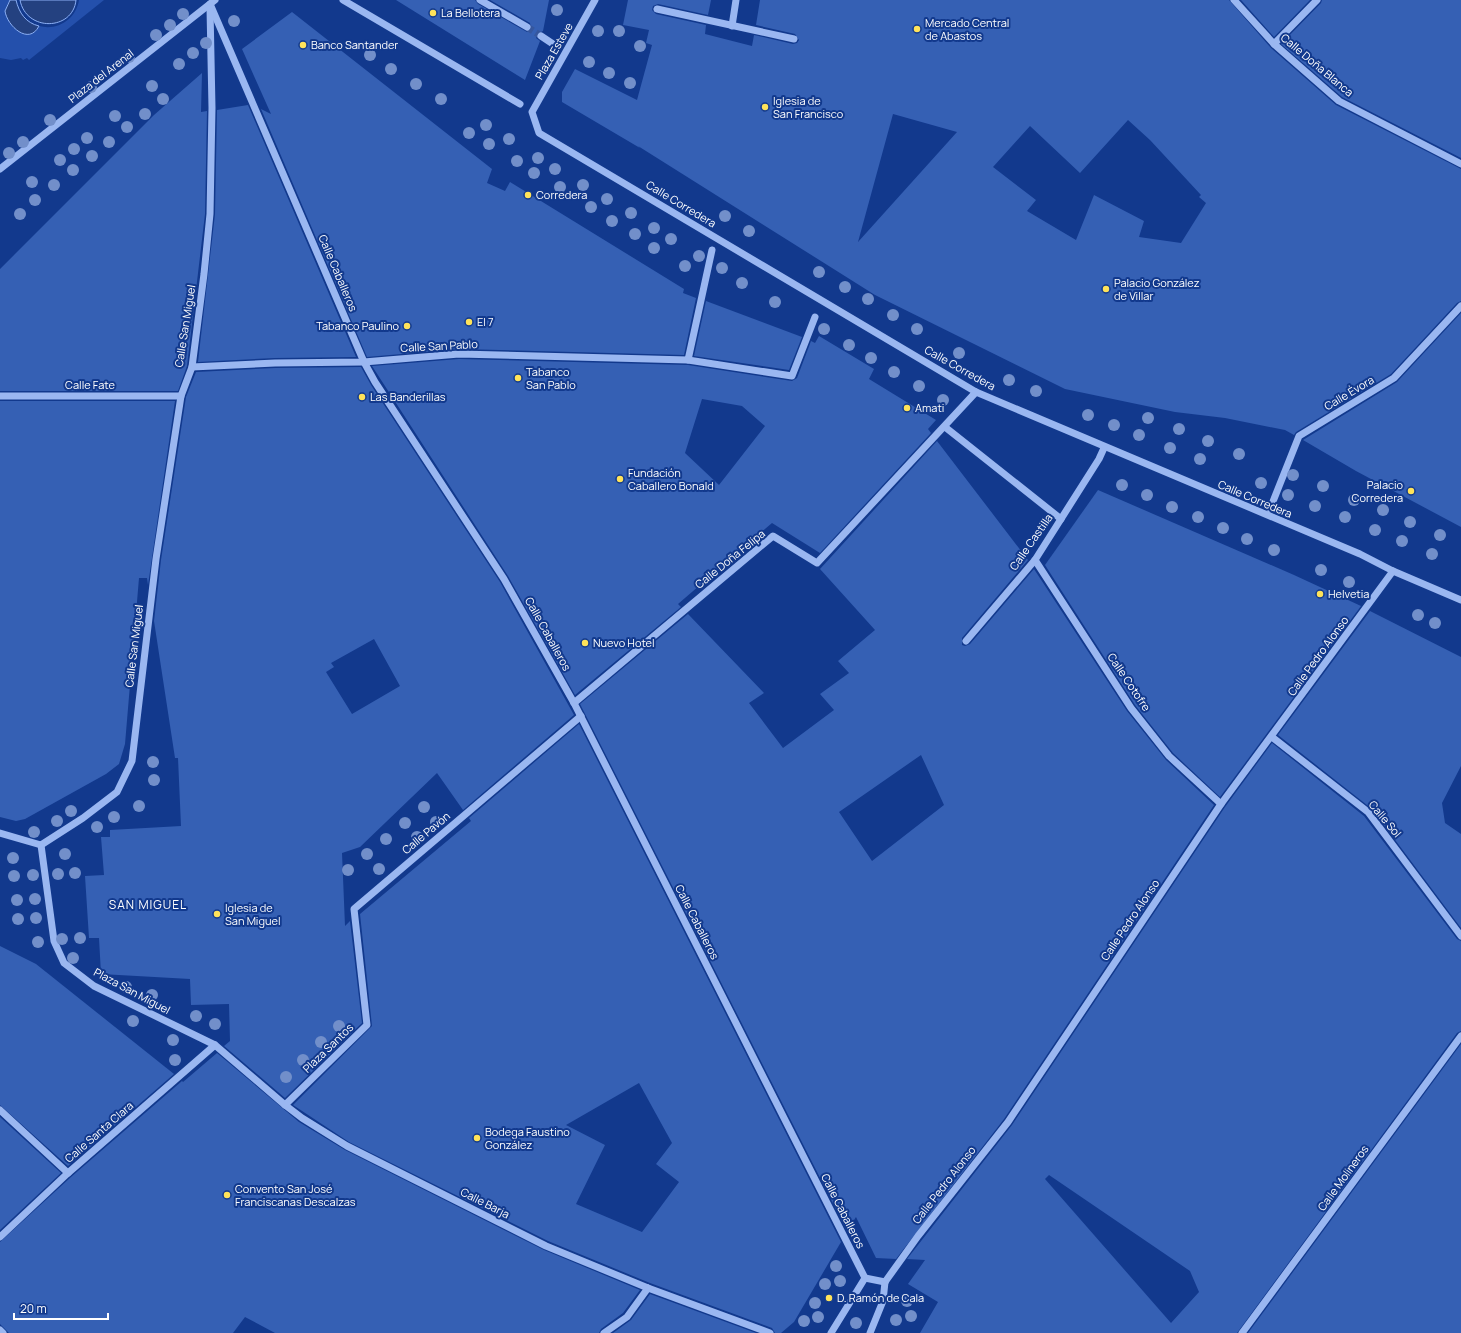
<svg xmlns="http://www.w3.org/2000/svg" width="1461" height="1333" font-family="Manrope,sans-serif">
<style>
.green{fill:#2450ac}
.water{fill:#244180;stroke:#8cb0f5}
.building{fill:#3560b4;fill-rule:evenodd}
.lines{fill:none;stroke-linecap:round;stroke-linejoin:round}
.minor-tunnel{stroke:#36579e;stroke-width:7;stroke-dasharray:7 3.5;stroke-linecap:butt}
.minor{stroke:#9ab7f1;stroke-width:7}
.tree{fill:#728fca}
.poi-dot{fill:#ffe35a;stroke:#12398d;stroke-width:1.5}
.labels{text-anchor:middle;stroke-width:4;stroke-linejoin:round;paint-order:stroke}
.poi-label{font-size:11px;fill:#fff;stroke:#12398d;text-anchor:start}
.street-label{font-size:11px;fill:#fff;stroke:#12398d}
.neighbourhood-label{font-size:12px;letter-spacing:1px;fill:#fff;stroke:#12398d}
</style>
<rect width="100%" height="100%" fill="#12398d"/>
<!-- green -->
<path class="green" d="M0 0H10C0 12 11 29 24 34L37 30 39 26C58 31 76 19 79 0H104L29 60 27 58 23 60 21 58 11 60 0 58Z"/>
<!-- water -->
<g class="water">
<path d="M10 0H16C19 13 26 23 39 26 29 46 7 26 5 11Z"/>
<path d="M20 0H76C73 31 26 32 20 0Z"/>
</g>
<!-- building -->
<g class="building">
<polygon points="396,0 475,0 478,4 527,32 531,29 530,23 490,0 549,0 543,31 537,34 536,38 540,41 525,80"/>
<path d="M628 0H711L708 15 658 4 653 6 652 10 656 14 706 25 705 34 752 46 754 35 793 44 797 43 799 40 795 34 756 25 760 0H1229L1271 48 1336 105 1461 169V301L1457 303 1391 374 1296 432 1294 435 1285 430 1225 418 1175 412 1065 389 875 295 638 146 640 148 562 102V92L575 69 637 100 652 45 646 43 649 30 623 25ZM893 114 957 132 858 242ZM1128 120 1150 140 1201 195 1199 197 1206 203 1181 243 1139 237 1144 221 1094 195 1076 240 1027 211 1036 200 993 167 1030 126 1080 173Z"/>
<polygon points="1241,0 1310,0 1274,37"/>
<polygon points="1322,0 1461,0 1461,158 1342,97 1281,44 1321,3"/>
<polygon points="292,12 492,169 487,183 505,191 510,182 684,289 683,293 696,298 684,355 459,349 367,357 261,109 271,114 242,49"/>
<polygon points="202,73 201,112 207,111 205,214 187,366 178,391 0,391 0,269 154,115"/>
<polygon points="248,105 356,357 275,358 198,362 215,214 217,110"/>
<polygon points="706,301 802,337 789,370 694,356"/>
<polygon points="1461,313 1461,527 1356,471 1303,440 1397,382"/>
<path d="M819 336 874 369 869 379 936 420 928 429 931 433 820 553 772 523 678 604 681 607 575 695 508 576 372 366 459 359 688 365 792 381 797 378 811 341 815 343ZM702 399 742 406 765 426 719 485 685 453Z"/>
<path d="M361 367 371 385 500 582 574 715 463 810 437 773 360 847 342 853 345 926 350 921 362 1023 285 1098 224 1046 230 1041 229 1004 191 1005 190 979 101 974 99 938H89L85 876 104 875 101 837H110V830L181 826 178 758H175L154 621 161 560 186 397 196 372 275 368ZM374 639 400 686 352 714 326 672 334 667 331 663Z"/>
<polygon points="0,401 175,401 148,585 147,578 139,578 125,744 119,764 106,774 25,819 16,821 0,817"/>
<path d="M937 441 1028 560 962 638V645L965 646 970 644 1034 569 1127 711 1166 760 1214 805 1004 1119 896 1259 876 1258 856 1217 847 1231 580 704 688 614 764 693 749 703 783 748 834 710 820 694 849 673 838 661 875 630 820 569ZM921 755 944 805 872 861 839 812Z"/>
<polygon points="1098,490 1294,575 1361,606 1220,797 1173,753 1135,705 1045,565"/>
<polygon points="1370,611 1461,657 1461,766 1442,803 1445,823 1461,834 1461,928 1372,809 1278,735"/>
<path d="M579 724 841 1242 794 1322 781 1333H775L772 1328 650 1283 548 1241 349 1142 293 1105 372 1026 360 914 471 821 469 818ZM639 1083 672 1143 656 1164 679 1182 642 1232 576 1204 605 1145 566 1125Z"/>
<path d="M1272 743 1364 816 1457 939 1461 941V1031L1457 1033 1237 1333H920L938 1302 908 1284 925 1260 907 1259 1012 1125 1225 807ZM1049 1175 1190 1271 1199 1292 1171 1323 1045 1179Z"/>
<polygon points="0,946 36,964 174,1074 68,1166 0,1105"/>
<polygon points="1461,1044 1461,1333 1248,1333"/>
<polygon points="217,1053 299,1122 345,1150 544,1250 640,1290 623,1313 601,1329 599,1333 275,1333 245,1317 233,1333 9,1333 0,1324 0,1242 71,1177 182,1081 183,1082"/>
<polygon points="0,1117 61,1173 0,1230"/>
<polygon points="650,1294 756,1333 613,1333 631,1320"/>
</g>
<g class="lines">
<!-- minor-tunnel -->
<polyline class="minor-tunnel" points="527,27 541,36"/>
<!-- minor -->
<g class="minor">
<polyline points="343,0 520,104"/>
<polyline points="480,0 527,27"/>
<polyline points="595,0 532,112 539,133 976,392 1360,554 1393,571 1461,600"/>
<polyline points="1234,0 1274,44 1339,101 1461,164"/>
<polyline points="210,4 364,362 375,382 504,579 574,703 865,1278"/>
<polyline points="657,9 794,39"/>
<polyline points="732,26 736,0"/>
<polyline points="541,36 553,44"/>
<polyline points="1274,44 1317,0"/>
<polyline points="0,169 215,0"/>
<polyline points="688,360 792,376 815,317"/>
<polyline points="192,367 275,363 364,362 459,354 688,360 712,250"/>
<polyline points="0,396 181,396"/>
<polyline points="945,427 1061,519"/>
<polyline points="1270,509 1299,436 1394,378 1461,306"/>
<polyline points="1035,560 1131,708 1169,756 1221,804"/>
<polyline points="966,641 1035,560 1099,459 1104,448"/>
<polyline points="574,703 773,536 817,563 976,392"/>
<polyline points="1272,737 1368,812 1461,936"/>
<polyline points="0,833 41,845"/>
<polyline points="41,845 54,941 64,963 94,986 215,1045 285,1105 302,1118 347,1146 546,1246 648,1288 770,1333"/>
<polyline points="41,845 83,818 117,792 132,761 156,559 181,396 192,367 204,274 210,214 212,108 210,8"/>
<polyline points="285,1105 367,1025 354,909 581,716"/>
<polyline points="0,1110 68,1173"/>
<polyline points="0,1237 68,1173 215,1045"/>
<polyline points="865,1278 885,1282"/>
<polyline points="885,1282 918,1236 1008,1122 1221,804 1393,571"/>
<polyline points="0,1330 3,1333"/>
<polyline points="604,1333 627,1317 648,1288"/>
<polyline points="831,1333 865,1278"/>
<polyline points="870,1333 883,1301 885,1282"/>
<polyline points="1242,1333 1461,1036"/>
</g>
</g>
<!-- trees -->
<g class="tree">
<circle cx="557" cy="10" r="6"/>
<circle cx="183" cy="14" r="6"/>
<circle cx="234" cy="21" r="6"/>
<circle cx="170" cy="25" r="6"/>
<circle cx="598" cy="31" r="6"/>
<circle cx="619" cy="31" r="6"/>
<circle cx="156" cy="35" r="6"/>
<circle cx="206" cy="43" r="6"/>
<circle cx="640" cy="46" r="6"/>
<circle cx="193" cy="53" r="6"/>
<circle cx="370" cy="55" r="6"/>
<circle cx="129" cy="57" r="6"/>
<circle cx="589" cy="62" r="6"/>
<circle cx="179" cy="64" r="6"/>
<circle cx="391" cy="69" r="6"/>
<circle cx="609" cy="73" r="6"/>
<circle cx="630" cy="83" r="6"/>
<circle cx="416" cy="84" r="6"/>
<circle cx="152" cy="86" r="6"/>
<circle cx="91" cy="87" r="6"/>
<circle cx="163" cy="99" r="6"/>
<circle cx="441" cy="99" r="6"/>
<circle cx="145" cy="114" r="6"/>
<circle cx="115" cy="116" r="6"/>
<circle cx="50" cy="120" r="6"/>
<circle cx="486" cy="125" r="6"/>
<circle cx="127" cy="127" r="6"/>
<circle cx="469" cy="133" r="6"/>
<circle cx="87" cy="138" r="6"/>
<circle cx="509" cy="139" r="6"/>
<circle cx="23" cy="142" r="6"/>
<circle cx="109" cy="142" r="6"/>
<circle cx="489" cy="144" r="6"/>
<circle cx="74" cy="149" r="6"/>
<circle cx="9" cy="153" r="6"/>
<circle cx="92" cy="156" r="6"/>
<circle cx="538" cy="158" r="6"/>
<circle cx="60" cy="160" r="6"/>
<circle cx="517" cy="161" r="6"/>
<circle cx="555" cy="169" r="6"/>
<circle cx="73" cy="170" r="6"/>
<circle cx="534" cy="173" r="6"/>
<circle cx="32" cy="182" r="6"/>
<circle cx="54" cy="185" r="6"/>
<circle cx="583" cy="185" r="6"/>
<circle cx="560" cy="187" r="6"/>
<circle cx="607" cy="199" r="6"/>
<circle cx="35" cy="200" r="6"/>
<circle cx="591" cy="207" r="6"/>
<circle cx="631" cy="213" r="6"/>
<circle cx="20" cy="214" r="6"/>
<circle cx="725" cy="216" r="6"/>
<circle cx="612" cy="221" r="6"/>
<circle cx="654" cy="228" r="6"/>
<circle cx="749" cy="231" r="6"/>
<circle cx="635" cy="234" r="6"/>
<circle cx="671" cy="239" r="6"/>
<circle cx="654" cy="248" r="6"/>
<circle cx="699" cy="256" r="6"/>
<circle cx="685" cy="266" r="6"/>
<circle cx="722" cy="268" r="6"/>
<circle cx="819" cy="272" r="6"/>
<circle cx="742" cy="283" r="6"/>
<circle cx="845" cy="287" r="6"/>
<circle cx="868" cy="299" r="6"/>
<circle cx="775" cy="302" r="6"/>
<circle cx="893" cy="315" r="6"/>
<circle cx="824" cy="329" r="6"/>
<circle cx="917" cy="329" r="6"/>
<circle cx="849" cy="345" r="6"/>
<circle cx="959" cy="353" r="6"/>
<circle cx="871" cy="358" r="6"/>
<circle cx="894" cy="372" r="6"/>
<circle cx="1009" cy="380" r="6"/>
<circle cx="919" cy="386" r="6"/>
<circle cx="1036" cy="391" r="6"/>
<circle cx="943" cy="400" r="6"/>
<circle cx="1088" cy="415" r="6"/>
<circle cx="1148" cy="418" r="6"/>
<circle cx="1114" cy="425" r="6"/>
<circle cx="1179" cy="429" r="6"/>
<circle cx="1139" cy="435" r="6"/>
<circle cx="1208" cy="441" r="6"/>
<circle cx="1170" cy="448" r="6"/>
<circle cx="1239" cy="454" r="6"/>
<circle cx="1200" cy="459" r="6"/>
<circle cx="1293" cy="475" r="6"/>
<circle cx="1261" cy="483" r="6"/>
<circle cx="1122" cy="485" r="6"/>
<circle cx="1323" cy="486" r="6"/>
<circle cx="1147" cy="495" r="6"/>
<circle cx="1288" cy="495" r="6"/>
<circle cx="1354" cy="500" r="6"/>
<circle cx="1315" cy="506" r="6"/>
<circle cx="1172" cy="507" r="6"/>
<circle cx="1383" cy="510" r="6"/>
<circle cx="1198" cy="517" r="6"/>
<circle cx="1345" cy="517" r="6"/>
<circle cx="1410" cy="522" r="6"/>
<circle cx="1223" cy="528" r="6"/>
<circle cx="1375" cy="530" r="6"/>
<circle cx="1440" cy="535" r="6"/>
<circle cx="1247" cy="539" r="6"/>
<circle cx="1402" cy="541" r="6"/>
<circle cx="1274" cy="550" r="6"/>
<circle cx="1432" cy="554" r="6"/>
<circle cx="1321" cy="570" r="6"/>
<circle cx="1349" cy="582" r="6"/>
<circle cx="1418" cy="615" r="6"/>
<circle cx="1435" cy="623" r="6"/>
<circle cx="153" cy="762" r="6"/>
<circle cx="154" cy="780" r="6"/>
<circle cx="139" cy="806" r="6"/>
<circle cx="424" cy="807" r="6"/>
<circle cx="71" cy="811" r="6"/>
<circle cx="114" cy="817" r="6"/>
<circle cx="57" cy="821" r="6"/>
<circle cx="436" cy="822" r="6"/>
<circle cx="405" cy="823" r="6"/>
<circle cx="97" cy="827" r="6"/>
<circle cx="34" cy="832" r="6"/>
<circle cx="417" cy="837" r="6"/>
<circle cx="386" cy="839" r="6"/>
<circle cx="65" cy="854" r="6"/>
<circle cx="367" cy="854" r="6"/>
<circle cx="13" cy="858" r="6"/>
<circle cx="379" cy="869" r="6"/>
<circle cx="348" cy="870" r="6"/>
<circle cx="75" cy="873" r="6"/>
<circle cx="58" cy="874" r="6"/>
<circle cx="33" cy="875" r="6"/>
<circle cx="14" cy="876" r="6"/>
<circle cx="35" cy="899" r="6"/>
<circle cx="17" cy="900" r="6"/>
<circle cx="36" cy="918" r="6"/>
<circle cx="18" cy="919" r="6"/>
<circle cx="80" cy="938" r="6"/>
<circle cx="62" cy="939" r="6"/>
<circle cx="38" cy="942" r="6"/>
<circle cx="73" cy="958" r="6"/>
<circle cx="126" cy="987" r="6"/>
<circle cx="152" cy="995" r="6"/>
<circle cx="196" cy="1016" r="6"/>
<circle cx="133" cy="1021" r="6"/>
<circle cx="215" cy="1024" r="6"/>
<circle cx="339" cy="1026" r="6"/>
<circle cx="173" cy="1040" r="6"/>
<circle cx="321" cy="1042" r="6"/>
<circle cx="175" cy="1060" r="6"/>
<circle cx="303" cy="1060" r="6"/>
<circle cx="286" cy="1077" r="6"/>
<circle cx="836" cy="1266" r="6"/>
<circle cx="840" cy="1281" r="6"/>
<circle cx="825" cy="1284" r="6"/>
<circle cx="907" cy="1301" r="6"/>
<circle cx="815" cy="1303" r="6"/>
<circle cx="911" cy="1316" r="6"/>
<circle cx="818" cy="1317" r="6"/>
<circle cx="896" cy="1320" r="6"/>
<circle cx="804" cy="1321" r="6"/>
<circle cx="856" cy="1323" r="6"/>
</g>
<!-- markers -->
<g class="poi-dot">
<circle cx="433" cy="13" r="4"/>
<circle cx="917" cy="29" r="4"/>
<circle cx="303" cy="45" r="4"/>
<circle cx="765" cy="107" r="4"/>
<circle cx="528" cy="195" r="4"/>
<circle cx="1106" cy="289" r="4"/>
<circle cx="469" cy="322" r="4"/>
<circle cx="407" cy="326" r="4"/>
<circle cx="518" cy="378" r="4"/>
<circle cx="362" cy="397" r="4"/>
<circle cx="907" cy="408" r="4"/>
<circle cx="620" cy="479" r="4"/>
<circle cx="1411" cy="491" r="4"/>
<circle cx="1320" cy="594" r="4"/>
<circle cx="585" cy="643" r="4"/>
<circle cx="217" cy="914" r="4"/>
<circle cx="477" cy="1138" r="4"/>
<circle cx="227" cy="1195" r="4"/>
<circle cx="829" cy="1298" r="4"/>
</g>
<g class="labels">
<!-- poi labels -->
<g class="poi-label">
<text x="441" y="17">La Bellotera</text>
<text x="925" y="27">Mercado Central<tspan x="925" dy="13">de Abastos</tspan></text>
<text x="311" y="49">Banco Santander</text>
<text x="773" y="105">Iglesia de<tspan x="773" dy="13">San Francisco</tspan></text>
<text x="536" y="199">Corredera</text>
<text x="1114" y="287">Palacio González<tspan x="1114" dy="13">de Villar</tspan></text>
<text x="477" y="326">El 7</text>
<text x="399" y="330" text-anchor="end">Tabanco Paulino</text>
<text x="526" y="376">Tabanco<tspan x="526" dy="13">San Pablo</tspan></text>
<text x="370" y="401">Las Banderillas</text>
<text x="915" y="412">Amati</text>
<text x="628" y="477">Fundación<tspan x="628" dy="13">Caballero Bonald</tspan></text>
<text x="1403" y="489" text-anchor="end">Palacio<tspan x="1403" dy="13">Corredera</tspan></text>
<text x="1328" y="598">Helvetia</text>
<text x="593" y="647">Nuevo Hotel</text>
<text x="225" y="912">Iglesia de<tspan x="225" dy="13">San Miguel</tspan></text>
<text x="485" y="1136">Bodega Faustino<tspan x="485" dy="13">González</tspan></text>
<text x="235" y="1193">Convento San José<tspan x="235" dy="13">Franciscanas Descalzas</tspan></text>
<text x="837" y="1302">D. Ramón de Cala</text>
</g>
<!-- street labels -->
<g class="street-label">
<text transform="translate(554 51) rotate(-60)" y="4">Plaza Esteve</text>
<text transform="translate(1317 65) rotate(40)" y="4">Calle Doña Blanca</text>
<text transform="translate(101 76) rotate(-38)" y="4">Plaza del Arenal</text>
<text transform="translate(681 204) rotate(31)" y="4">Calle Corredera</text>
<text transform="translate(338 273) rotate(67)" y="4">Calle Caballeros</text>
<text transform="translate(185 326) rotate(-81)" y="4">Calle San Miguel</text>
<text transform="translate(439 346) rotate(-3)" y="4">Calle San Pablo</text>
<text transform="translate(960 368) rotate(29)" y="4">Calle Corredera</text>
<text x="90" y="389">Calle Fate</text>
<text transform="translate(1349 393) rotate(-31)" y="4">Calle Évora</text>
<text transform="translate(1255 499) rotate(23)" y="4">Calle Corredera</text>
<text transform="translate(1031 542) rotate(-55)" y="4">Calle Castilla</text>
<text transform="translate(730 559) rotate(-39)" y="4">Calle Doña Felipa</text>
<text transform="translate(548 634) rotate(61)" y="4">Calle Caballeros</text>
<text transform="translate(134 646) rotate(-83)" y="4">Calle San Miguel</text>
<text transform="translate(1318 656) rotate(-54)" y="4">Calle Pedro Alonso</text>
<text transform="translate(1129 682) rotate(56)" y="4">Calle Cotofre</text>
<text transform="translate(1385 819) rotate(50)" y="4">Calle Sol</text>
<text transform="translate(426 833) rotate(-40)" y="4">Calle Pavón</text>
<text transform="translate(1130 920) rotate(-56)" y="4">Calle Pedro Alonso</text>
<text transform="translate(697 922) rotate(63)" y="4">Calle Caballeros</text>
<text transform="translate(132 991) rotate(28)" y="4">Plaza San Miguel</text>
<text transform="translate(328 1048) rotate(-44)" y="4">Plaza Santos</text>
<text transform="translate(99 1132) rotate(-41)" y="4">Calle Santa Clara</text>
<text transform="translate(1343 1178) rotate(-54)" y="4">Calle Molineros</text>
<text transform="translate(944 1185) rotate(-52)" y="4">Calle Pedro Alonso</text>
<text transform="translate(485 1203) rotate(27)" y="4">Calle Barja</text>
<text transform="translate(843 1211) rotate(63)" y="4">Calle Caballeros</text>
</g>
<!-- neighbourhood labels -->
<g class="neighbourhood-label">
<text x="148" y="909">SAN MIGUEL</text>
</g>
</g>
<!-- scale -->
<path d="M14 1313v6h94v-6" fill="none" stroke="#ffffff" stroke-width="2"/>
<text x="20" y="1313" font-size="12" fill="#ffffff" stroke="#12398d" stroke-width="3" paint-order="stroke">20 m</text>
</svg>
